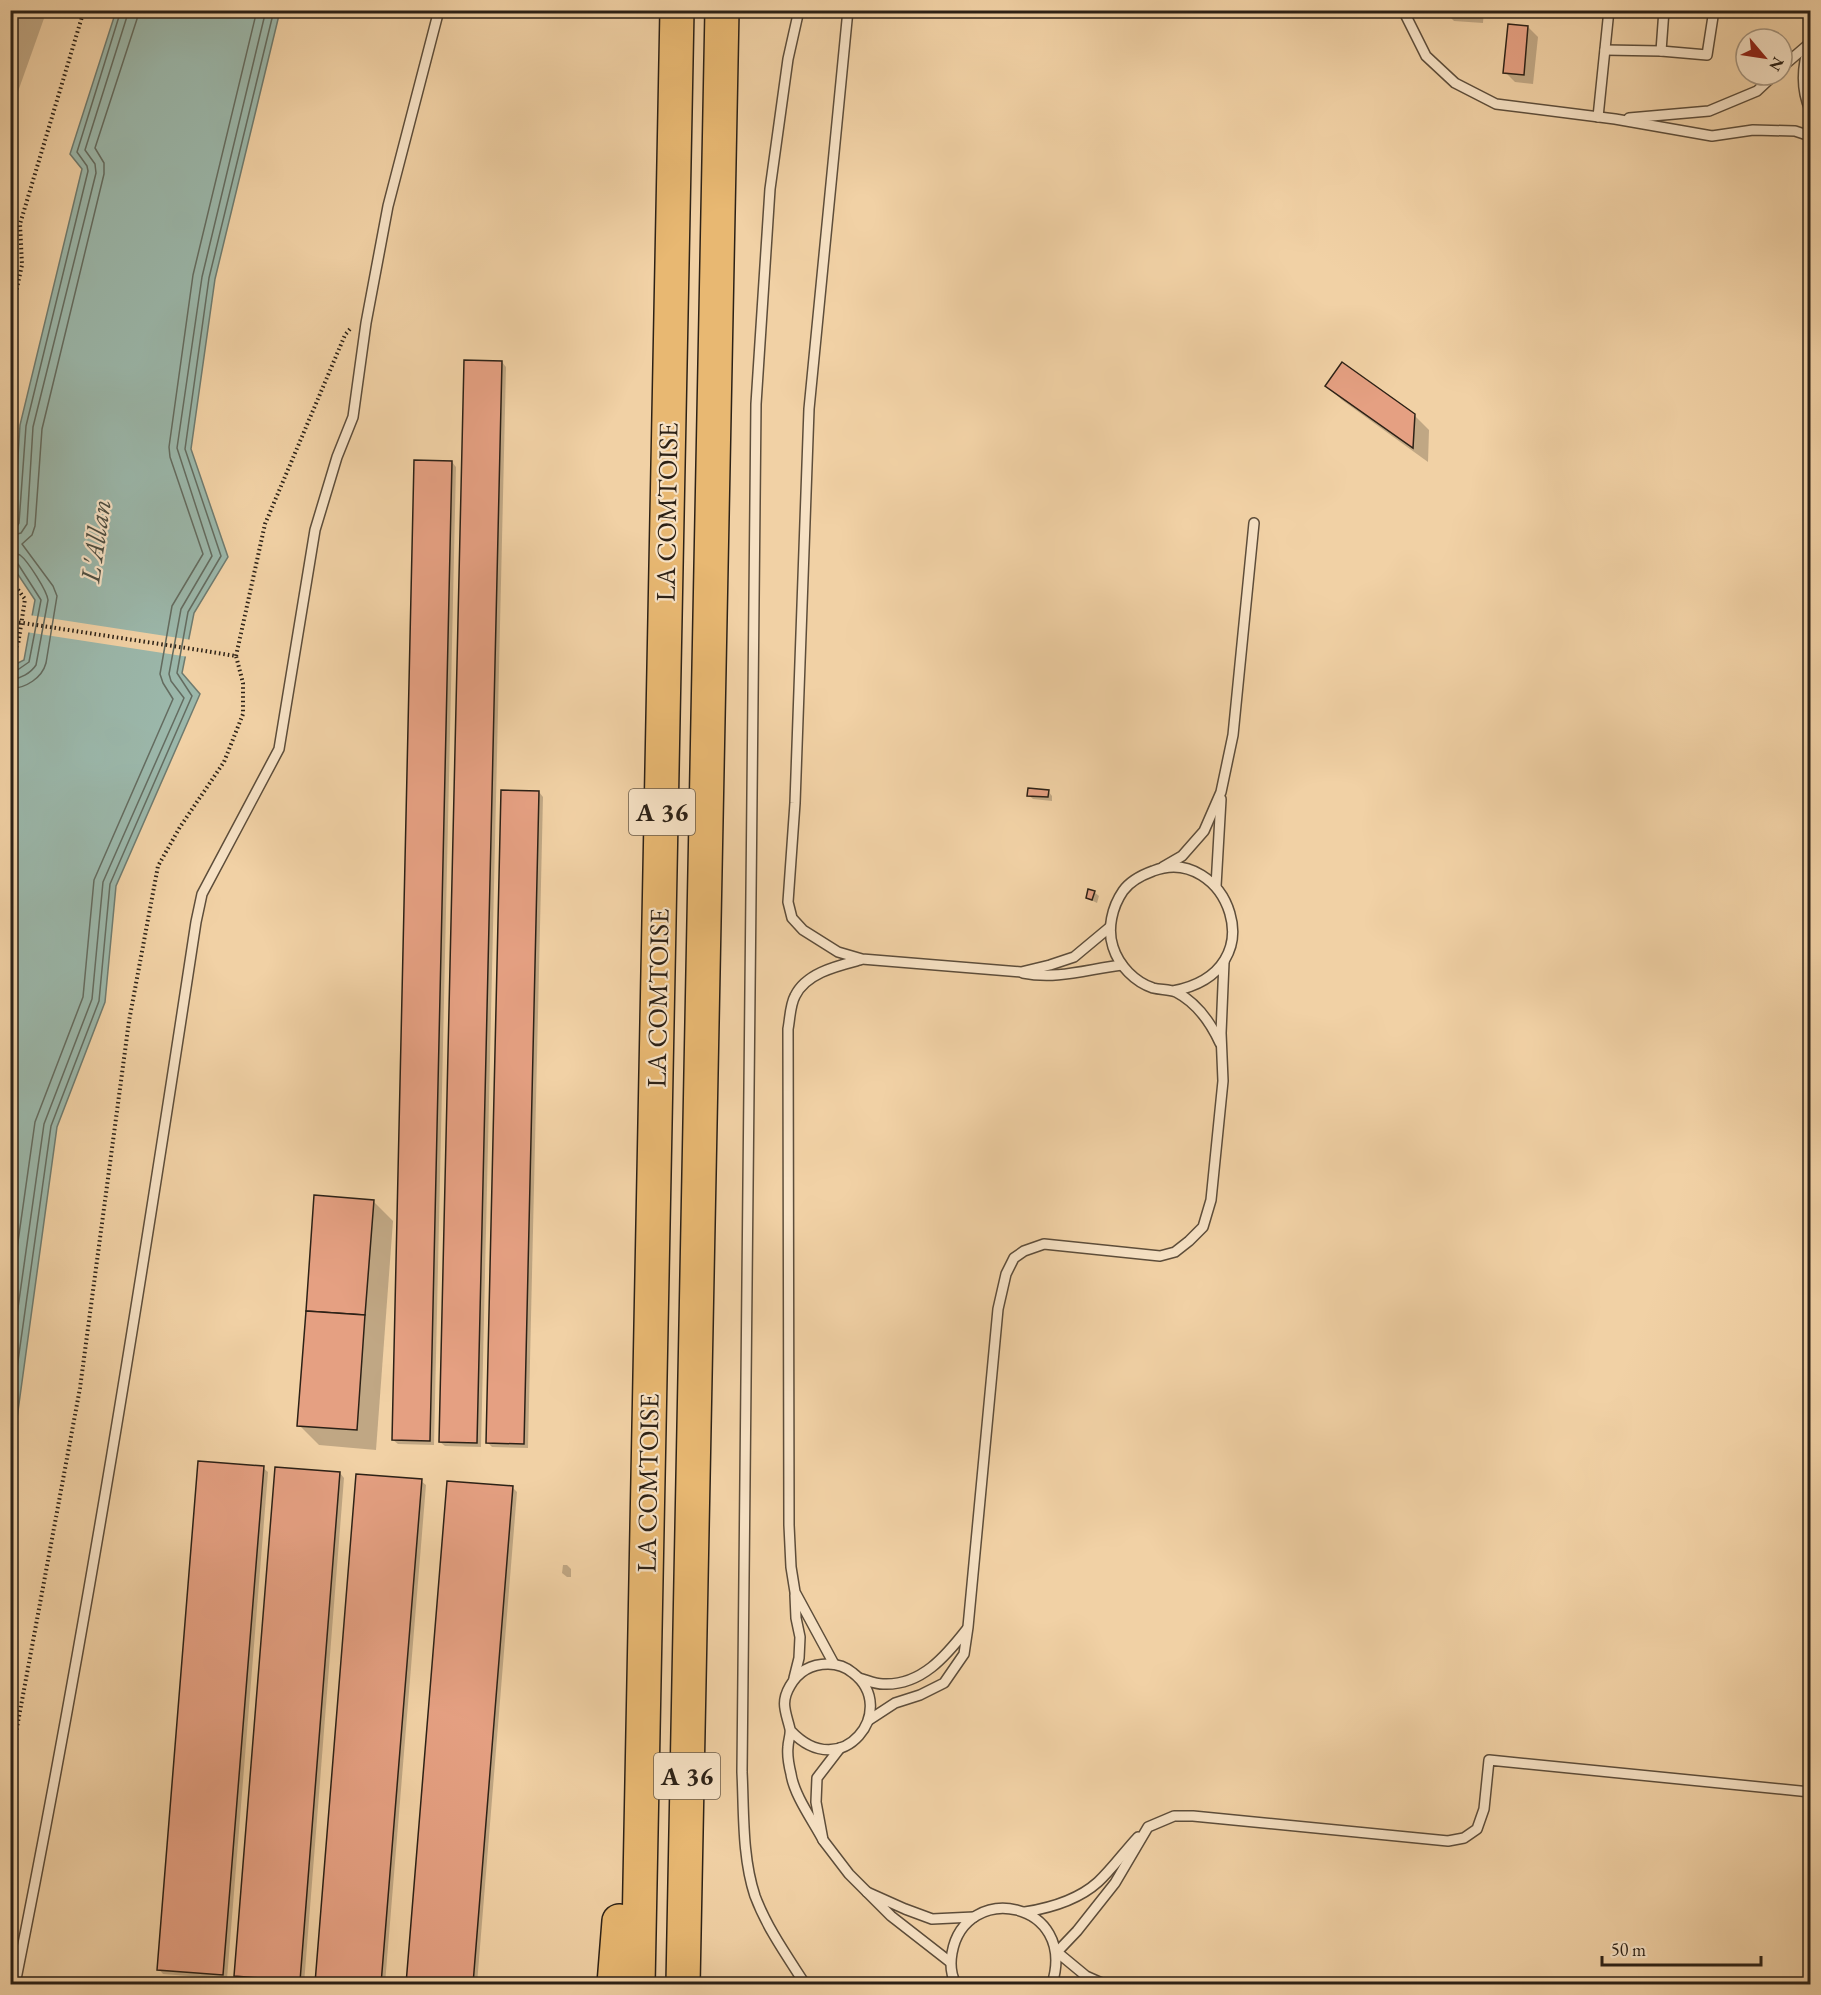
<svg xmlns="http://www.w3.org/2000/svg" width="1821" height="1995" font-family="'EB Garamond',serif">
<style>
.water{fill:#9bb7aa;stroke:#6f7b6f;stroke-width:1.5}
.pier{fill:#f1d1a5}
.shadow{fill:#0003}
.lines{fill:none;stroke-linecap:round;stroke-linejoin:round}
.shore{stroke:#646c60;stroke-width:1.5}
.building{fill:#e5a082;stroke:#2c2116;stroke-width:1.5}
.lane-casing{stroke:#5d4d3a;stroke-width:12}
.highway-casing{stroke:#2c2116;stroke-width:36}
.path{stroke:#2c2116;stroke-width:4;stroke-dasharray:1.5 3;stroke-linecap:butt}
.lane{stroke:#f6e1c4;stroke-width:9}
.highway{stroke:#e8b872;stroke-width:33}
.path-bridge{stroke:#2c2116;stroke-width:4;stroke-dasharray:1.5 3;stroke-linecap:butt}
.labels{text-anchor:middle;stroke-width:4.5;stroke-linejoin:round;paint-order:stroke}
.shield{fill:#f6e1c4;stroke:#695b4a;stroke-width:1.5}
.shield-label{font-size:26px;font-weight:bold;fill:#2c2116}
.street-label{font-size:27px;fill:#2c2116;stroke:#f6e1c4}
.water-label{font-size:28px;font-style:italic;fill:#4d4e42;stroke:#f6e1c4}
</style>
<rect width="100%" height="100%" fill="#f1d1a5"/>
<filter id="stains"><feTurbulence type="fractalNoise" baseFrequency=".00333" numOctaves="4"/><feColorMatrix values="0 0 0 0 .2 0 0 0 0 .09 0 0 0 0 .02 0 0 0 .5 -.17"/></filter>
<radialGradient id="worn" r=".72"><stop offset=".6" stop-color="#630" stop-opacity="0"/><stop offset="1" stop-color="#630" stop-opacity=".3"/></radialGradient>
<!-- water -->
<polygon class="water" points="116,11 280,11 215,279 191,449 228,557 194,613 182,673 200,694 116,886 105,1002 57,1127 11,1462 10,667 24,660 35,600 11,564 20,425 82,169 70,154"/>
<!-- pier -->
<polygon class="pier" points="29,615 192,640 189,657 26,632"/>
<!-- shadow -->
<g class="shadow">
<polygon points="10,10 47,10 10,114"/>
<polygon points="1484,10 1483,23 1454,21 1444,11"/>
<polygon points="1528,27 1538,37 1533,84 1515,82 1505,72"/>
<polygon points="502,362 506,367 481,1447 445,1446 440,1442"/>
<polygon points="1327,386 1414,415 1429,430 1428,462 1342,400"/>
<polygon points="452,462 456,467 434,1445 398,1444 393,1440"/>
<polygon points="1048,791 1052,796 1052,801 1033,799 1028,795"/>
<polygon points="539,792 543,797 528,1448 492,1447 488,1443"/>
<polygon points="1094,892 1099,896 1097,903 1087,898"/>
<polygon points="373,1201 393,1221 376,1450 319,1445 299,1425"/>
<polygon points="263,1468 268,1472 227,1979 163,1974 159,1969"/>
<polygon points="340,1473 344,1478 304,1984 240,1979 235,1975"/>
<polygon points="421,1481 426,1485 385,1984 319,1984 317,1982"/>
<polygon points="448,1482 512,1487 517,1492 477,1984 408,1984"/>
<polygon points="563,1565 567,1565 571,1569 571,1577 567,1577 562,1573"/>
</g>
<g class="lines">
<!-- shore -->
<g class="shore">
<polyline points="10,529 16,528 19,523 26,426 88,171 87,166 77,152 121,10"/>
<polyline points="10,536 21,533 27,524 33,427 96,173 95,164 85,150 129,10"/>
<path d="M10 553C15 554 16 553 20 555 28 561 47 591 48 600L36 665C31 673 20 679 10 680"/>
<polyline points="10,561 18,564 41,600 29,662 16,671 10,672"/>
<path d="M10 689C26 688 42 678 46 663L57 596 53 586 22 544 32 535 35 526 42 429 104 174V163L95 148 137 19 138 10"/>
<polyline points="10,1298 35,1122 83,997 94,880 173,699 163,683 160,674 172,606 203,554 170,457 169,447 193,275 257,10"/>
<polyline points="10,1364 44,1124 92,999 103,882 184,698 171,681 169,674 181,609 212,556 177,448 202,277 266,10"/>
<polyline points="10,1418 51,1126 99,1001 110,884 192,696 177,673 188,612 221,556 185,449 209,278 274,10"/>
</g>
</g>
<!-- building -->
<g class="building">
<polygon points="10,10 20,10 10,38"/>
<polygon points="1442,10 1474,10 1474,14"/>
<polygon points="1508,24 1528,26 1524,75 1503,73"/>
<polygon points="464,360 502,361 477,1443 439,1442"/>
<polygon points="1342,362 1415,414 1413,448 1325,386"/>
<polygon points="414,460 452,461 430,1441 392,1440"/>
<polygon points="1028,788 1049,790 1048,797 1027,796"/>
<polygon points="501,790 539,791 524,1444 486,1443"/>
<polygon points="1088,889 1095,891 1092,900 1086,898"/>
<polygon points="314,1195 374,1200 365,1315 306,1311"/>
<polygon points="306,1311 365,1315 357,1430 297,1426"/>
<polygon points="198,1461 264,1466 223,1975 157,1970"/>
<polygon points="275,1467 340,1472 300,1981 234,1976"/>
<polygon points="356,1474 422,1479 381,1984 315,1983"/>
<polygon points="447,1481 513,1486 473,1984 406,1984"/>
</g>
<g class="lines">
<defs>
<g id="lane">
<path d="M799 10 788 59 770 189 756 404 742 1772C744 1812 742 1857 755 1896 767 1928 787 1956 805 1984"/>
<polyline points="848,10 809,409 795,803 788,902 792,918 803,930 838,952 862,959 1021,972 1050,965 1074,957 1110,927"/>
<polyline points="1403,10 1426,56 1455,83 1496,104 1615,119 1712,136 1753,130 1795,131 1810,136"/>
<path d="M1810 42C1802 65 1800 87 1810 110"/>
<polyline points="1605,50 1661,51 1664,10"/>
<polyline points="1661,51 1707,55 1714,10"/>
<polyline points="1782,67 1810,43"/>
<polyline points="1598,117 1609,10"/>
<polyline points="1629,118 1709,111 1757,91 1774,75"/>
<polyline points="1163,867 1182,856 1204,831 1221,792 1233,735 1254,523"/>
<polyline points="1216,886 1221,799"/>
<path d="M1023 973C1057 980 1088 969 1122 965"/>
<path d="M1173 991C1279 971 1225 843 1153 871 1142 875 1130 881 1123 891 1112 907 1107 929 1113 947 1119 966 1135 982 1153 988 1161 990 1169 989 1176 992 1197 1003 1210 1021 1220 1043"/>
<path d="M834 1664 795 1592 791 1567 789 1525 788 1029C790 1019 790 1005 795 996 806 973 837 966 860 960"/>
<polyline points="794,1678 799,1658 800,1637 796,1618 795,1595"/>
<path d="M859 1678C867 1680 875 1684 883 1684 921 1686 946 1656 967 1629"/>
<polyline points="869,1720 895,1703 920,1695 944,1683 964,1654 968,1627 998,1309 1006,1274 1014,1258 1024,1251 1044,1244 1160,1256 1175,1252 1189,1241 1203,1227 1211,1200 1223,1081 1221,1033 1224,962"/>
<path d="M791 1731C842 1785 900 1709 853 1673 846 1667 837 1664 828 1664 811 1664 798 1672 790 1686 780 1703 786 1712 790 1729 791 1735 788 1741 788 1747 787 1756 789 1766 791 1774 794 1795 813 1821 823 1840"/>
<polyline points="840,1748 817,1778 816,1802 823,1840 849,1874 867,1892"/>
<path d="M1025 1912C1050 1908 1078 1900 1098 1882 1112 1869 1124 1852 1138 1837"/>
<polyline points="1810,1935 1809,1951 1810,1951"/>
<polyline points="950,1962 891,1916 867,1892 905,1909 932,1919 974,1917"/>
<path d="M15 1984C86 1632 142 1277 196 922L202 894 279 749 315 530 337 457 353 417 366 323 388 206 439 10"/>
<path d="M956 1984C951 1975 950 1964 952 1953 965 1880 1078 1901 1052 1984"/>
<polyline points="1104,1984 1086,1976 1057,1952 1077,1931 1115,1883 1148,1827 1174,1816 1193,1816 1448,1841 1464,1838 1477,1829 1484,1809 1489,1760 1810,1792"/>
</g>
<g id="highway">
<polyline points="614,1984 619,1921"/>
<polyline points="638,1984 677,10"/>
<polyline points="683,1984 722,10"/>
</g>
</defs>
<!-- lane casing -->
<use href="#lane" class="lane-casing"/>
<!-- highway casing -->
<use href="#highway" class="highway-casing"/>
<!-- path -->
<g class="path">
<polyline points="10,320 22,265 20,224 84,10"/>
<polyline points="10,579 25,599 18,645 10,651"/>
<polyline points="236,656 265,524 345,335 350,329"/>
<polyline points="10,1765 80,1388 129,1021 158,866 180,827 224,762 243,714 243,683 236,656 199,650"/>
</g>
<!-- lane -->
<use href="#lane" class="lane"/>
<!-- highway -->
<use href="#highway" class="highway"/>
<!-- path-bridge -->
<polyline class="path-bridge" points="10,621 199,650"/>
</g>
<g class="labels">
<!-- shield labels -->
<g class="shield">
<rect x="629" y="789" width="66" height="46" rx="4.5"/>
<rect x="654" y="1753" width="66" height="46" rx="4.5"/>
</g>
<g class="shield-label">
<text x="662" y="821">A 36</text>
<text x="687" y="1785">A 36</text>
</g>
<!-- street labels -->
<g class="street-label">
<text transform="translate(667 512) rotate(-89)" y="9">LA COMTOISE</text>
<text transform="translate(658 998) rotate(-89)" y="9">LA COMTOISE</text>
<text transform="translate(648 1483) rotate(-89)" y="9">LA COMTOISE</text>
</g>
<!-- water labels -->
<g class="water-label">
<text transform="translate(95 541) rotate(-82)" y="10">L'Allan</text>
</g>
</g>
<!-- margin -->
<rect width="1821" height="1995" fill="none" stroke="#f1d1a5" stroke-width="36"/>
<rect x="12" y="12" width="1797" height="1971" fill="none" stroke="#2c2116" stroke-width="3"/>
<rect x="18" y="18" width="1785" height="1959" fill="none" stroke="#2c2116" stroke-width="1.5"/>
<!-- north arrow -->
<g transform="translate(1764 57) rotate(119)"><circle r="28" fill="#f6e1c4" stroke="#a5947e" stroke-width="1.5"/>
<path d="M0-4.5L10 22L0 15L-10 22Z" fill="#8f2418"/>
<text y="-9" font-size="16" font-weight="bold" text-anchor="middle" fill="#2c2116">N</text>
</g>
<!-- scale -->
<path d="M1602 1956v9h159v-9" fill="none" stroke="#2c2116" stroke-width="3"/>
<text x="1611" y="1956" font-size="18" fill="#2c2116" stroke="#f6e1c4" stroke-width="4.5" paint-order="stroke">50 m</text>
<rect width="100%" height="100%" filter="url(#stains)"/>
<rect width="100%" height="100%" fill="url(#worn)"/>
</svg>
